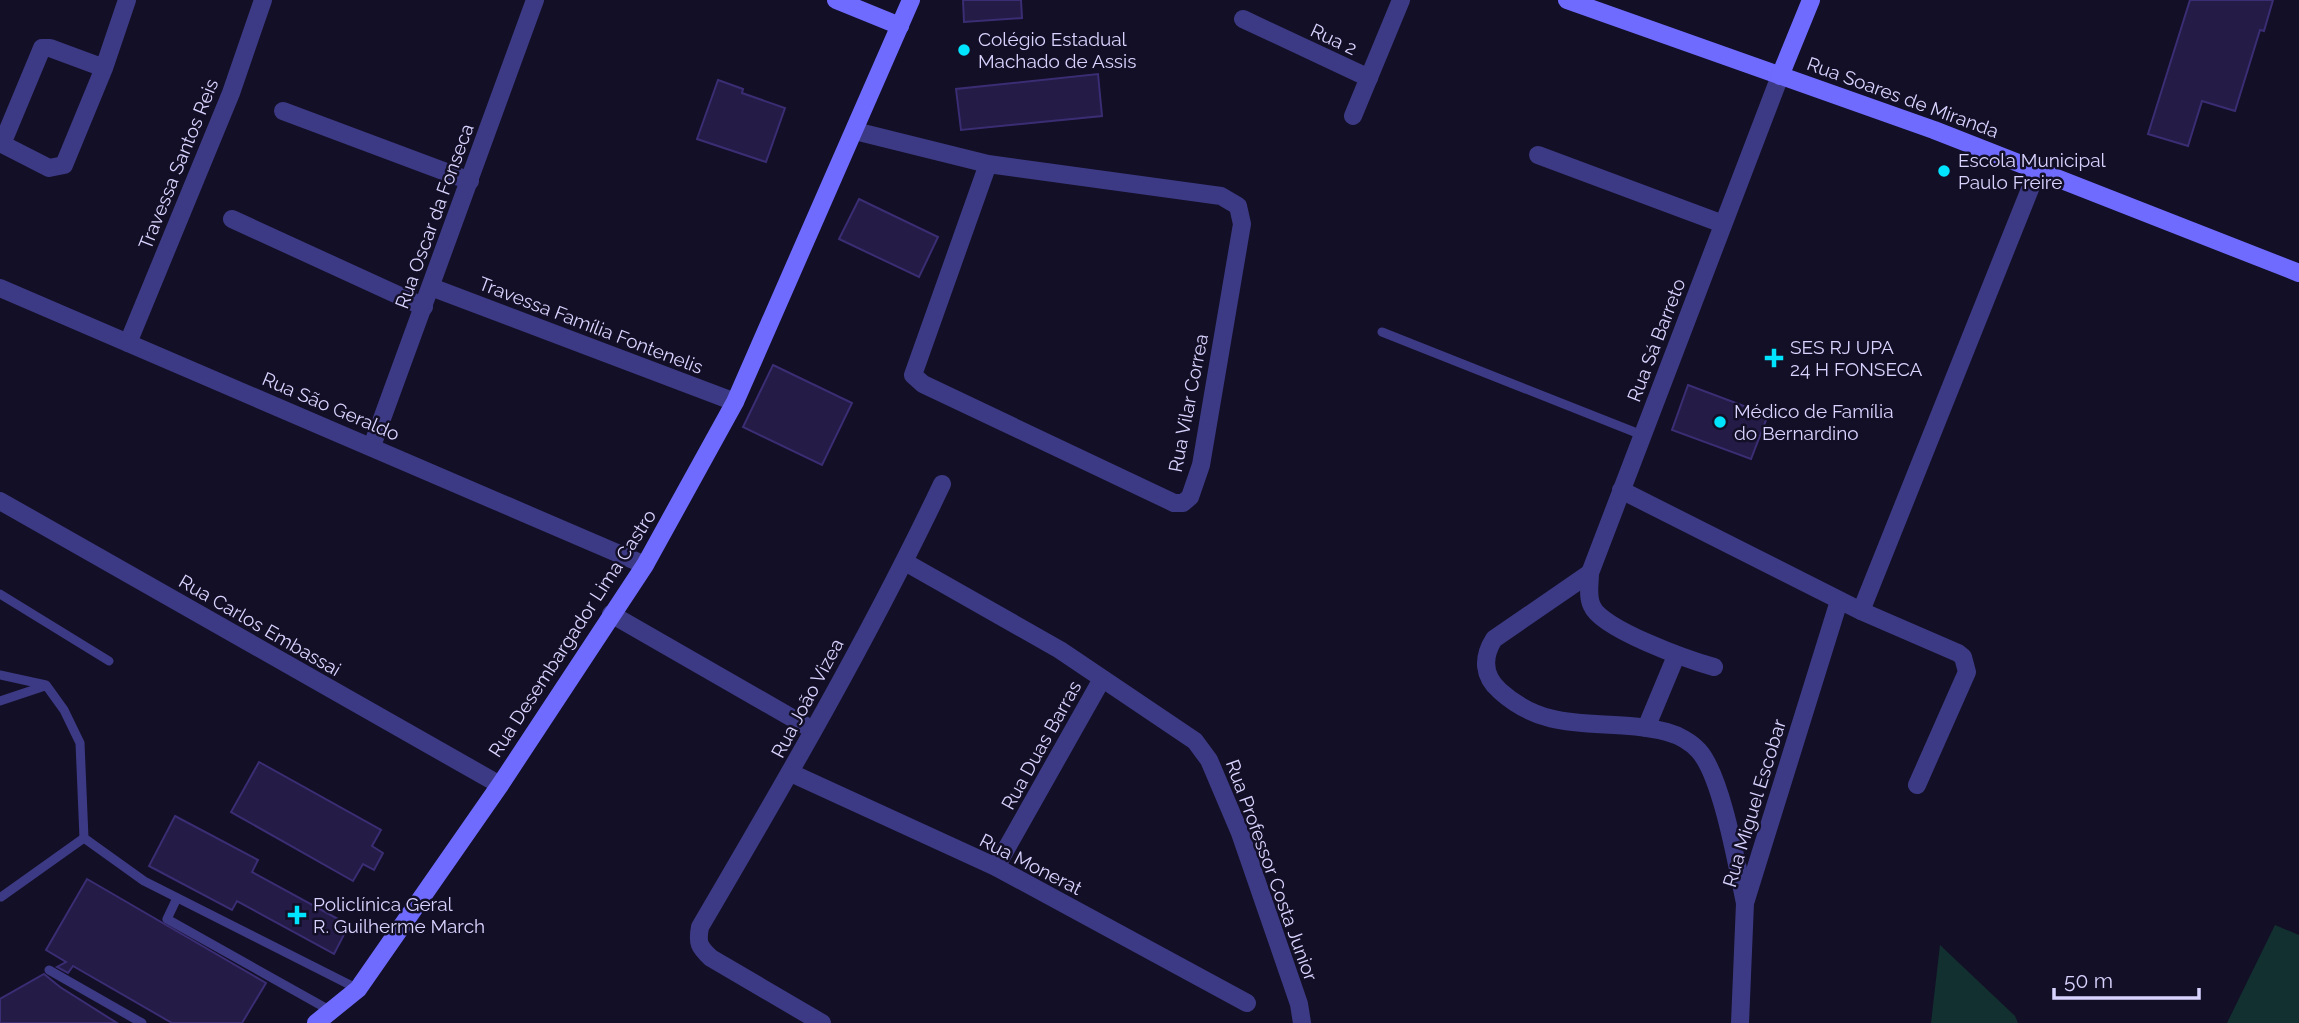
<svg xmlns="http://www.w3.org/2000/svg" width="2299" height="1023" font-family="Raleway,sans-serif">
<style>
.green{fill:#12302f}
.building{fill:#241b47;stroke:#3b2d73;stroke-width:2}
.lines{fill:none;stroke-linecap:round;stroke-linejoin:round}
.lane{stroke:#3d3a85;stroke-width:9}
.street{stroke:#3d3a85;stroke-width:18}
.secondary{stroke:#6f6bff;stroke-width:18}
.poi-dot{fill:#00e5ff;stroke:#130f26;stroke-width:2.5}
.labels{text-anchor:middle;stroke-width:5;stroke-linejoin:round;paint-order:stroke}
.poi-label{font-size:19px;fill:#d9d4ff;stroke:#130f26;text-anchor:start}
.street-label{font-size:19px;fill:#d9d4ff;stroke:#130f26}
</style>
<rect width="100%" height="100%" fill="#130f26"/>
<!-- green -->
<g class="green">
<polygon points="2275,925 2299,935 2299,1023 2227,1023"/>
<polygon points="1940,945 2015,1016 2018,1023 1931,1023"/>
</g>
<!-- building -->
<g class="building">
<polygon points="963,0 1021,0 1022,18 964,22"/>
<polygon points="2190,0 2273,0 2264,31 2260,30 2235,111 2202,101 2188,146 2148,134"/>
<polygon points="1098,74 1102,116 961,130 956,89"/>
<polygon points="718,80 743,89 742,93 785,108 766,162 697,139"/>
<polygon points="859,199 938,237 919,277 839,239"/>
<polygon points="773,365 852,403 822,465 743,427"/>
<polygon points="1688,385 1768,415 1751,459 1672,430"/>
<polygon points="259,762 381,830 372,846 383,853 374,870 363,864 353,881 231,812"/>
<polygon points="175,816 258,860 252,872 349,925 334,954 237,901 232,910 149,866"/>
<polygon points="87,879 266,983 242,1023 172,1023 73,966 68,973 57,967 66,962 46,950"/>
<polygon points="44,974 60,987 117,1023 0,1023 0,999"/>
</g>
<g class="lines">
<!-- lane -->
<g class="lane">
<polyline points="1382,332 1642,435"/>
<polyline points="0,594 109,661"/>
<polyline points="0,675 46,685 64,710 80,743 84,838 144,881 358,989"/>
<polyline points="0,701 45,686"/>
<polyline points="1,897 84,838"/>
<polyline points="177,898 167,919 331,1011"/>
<polyline points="49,970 142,1023"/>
</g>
<!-- street -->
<g class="street">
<polyline points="1243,19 1369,78"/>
<polyline points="104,68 50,48 42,48 2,144 49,168 64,165 104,68 127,0"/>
<polyline points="283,111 470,181"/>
<polyline points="1353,116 1401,0"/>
<polyline points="855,131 988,164 1221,196 1238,206 1242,224 1201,465 1190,497 1183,503 1174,503 923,384 913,375 988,164"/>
<polyline points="1538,155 1723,224"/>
<polyline points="232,219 424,307"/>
<polyline points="431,287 735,402"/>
<polyline points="0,288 645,565"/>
<polyline points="128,343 231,93 263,0"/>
<polyline points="372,446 535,0"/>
<polyline points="1621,490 1861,611 2038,169"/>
<polyline points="0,501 500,785"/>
<polyline points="905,562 1060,650 1195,741 1209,760 1240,833 1299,1004 1302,1023"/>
<path d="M1590 573 1494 639C1482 658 1483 676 1500 691 1552 738 1606 716 1667 732 1678 735 1691 742 1699 751 1722 777 1737 866 1745 903"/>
<polyline points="1861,611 1958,653 1963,657 1967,672 1917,785"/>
<polyline points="611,614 813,730"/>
<path d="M1714 667C1689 660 1601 629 1592 606 1587 596 1590 584 1590 573L1780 76"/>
<polyline points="1646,728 1676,656"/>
<polyline points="791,773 996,867 1247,1003"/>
<polyline points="996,867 1102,679"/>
<path d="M822 1023 711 958C699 947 697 943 700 927 785 782 870 636 942 484"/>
<polyline points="1740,1023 1745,903 1839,601"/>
</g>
<!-- secondary -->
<g class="secondary">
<polyline points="836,0 900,26"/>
<polyline points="1567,0 1934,130 2299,273"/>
<polyline points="1780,76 1811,0"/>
<polyline points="316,1023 358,989 500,785 645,565 735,402 911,0"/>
</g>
</g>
<!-- markers -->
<g class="poi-dot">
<circle cx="964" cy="50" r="7"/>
<circle cx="1944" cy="171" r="7"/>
<path d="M1770.5 347.5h7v7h7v7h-7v7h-7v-7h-7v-7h7z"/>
<circle cx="1720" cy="422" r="7"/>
<path d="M293.5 904.5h7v7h7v7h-7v7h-7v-7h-7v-7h7z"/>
</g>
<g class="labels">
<!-- poi labels -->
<g class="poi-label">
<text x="978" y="46">Colégio Estadual<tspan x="978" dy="22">Machado de Assis</tspan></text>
<text x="1958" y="167">Escola Municipal<tspan x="1958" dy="22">Paulo Freire</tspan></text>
<text x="1790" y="354">SES RJ UPA<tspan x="1790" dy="22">24 H FONSECA</tspan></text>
<text x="1734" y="418">Médico de Família<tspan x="1734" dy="22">do Bernardino</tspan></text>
<text x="313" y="911">Policlínica Geral<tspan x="313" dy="22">R. Guilherme March</tspan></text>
</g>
<!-- street labels -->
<g class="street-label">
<text transform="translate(1334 39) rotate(25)" y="7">Rua 2</text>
<text transform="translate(1903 97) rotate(20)" y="7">Rua Soares de Miranda</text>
<text transform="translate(178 164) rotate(-68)" y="7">Travessa Santos Reis</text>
<text transform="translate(434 216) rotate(-70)" y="7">Rua Oscar da Fonseca</text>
<text transform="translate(591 325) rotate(21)" y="7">Travessa Família Fontenelis</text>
<text transform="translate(1656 340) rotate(-69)" y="7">Rua Sá Barreto</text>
<text transform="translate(1188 403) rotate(-79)" y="7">Rua Vilar Correa</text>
<text transform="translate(331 406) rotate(23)" y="7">Rua São Geraldo</text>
<text transform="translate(260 625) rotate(30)" y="7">Rua Carlos Embassai</text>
<text transform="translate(572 633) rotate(-57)" y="7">Rua Desembargador Lima Castro</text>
<text transform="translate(807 698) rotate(-62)" y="7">Rua João Vizea</text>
<text transform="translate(1041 745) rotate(-61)" y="7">Rua Duas Barras</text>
<text transform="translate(1754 803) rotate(-73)" y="7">Rua Miguel Escobar</text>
<text transform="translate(1031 864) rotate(27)" y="7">Rua Monerat</text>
<text transform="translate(1272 870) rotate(70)" y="7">Rua Professor Costa Junior</text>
</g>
</g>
<!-- scale -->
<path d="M2054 988v10h145v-10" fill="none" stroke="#d9d4ff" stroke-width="3.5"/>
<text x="2064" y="988" font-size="21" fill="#d9d4ff" stroke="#130f26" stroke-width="5" paint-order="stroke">50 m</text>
</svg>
